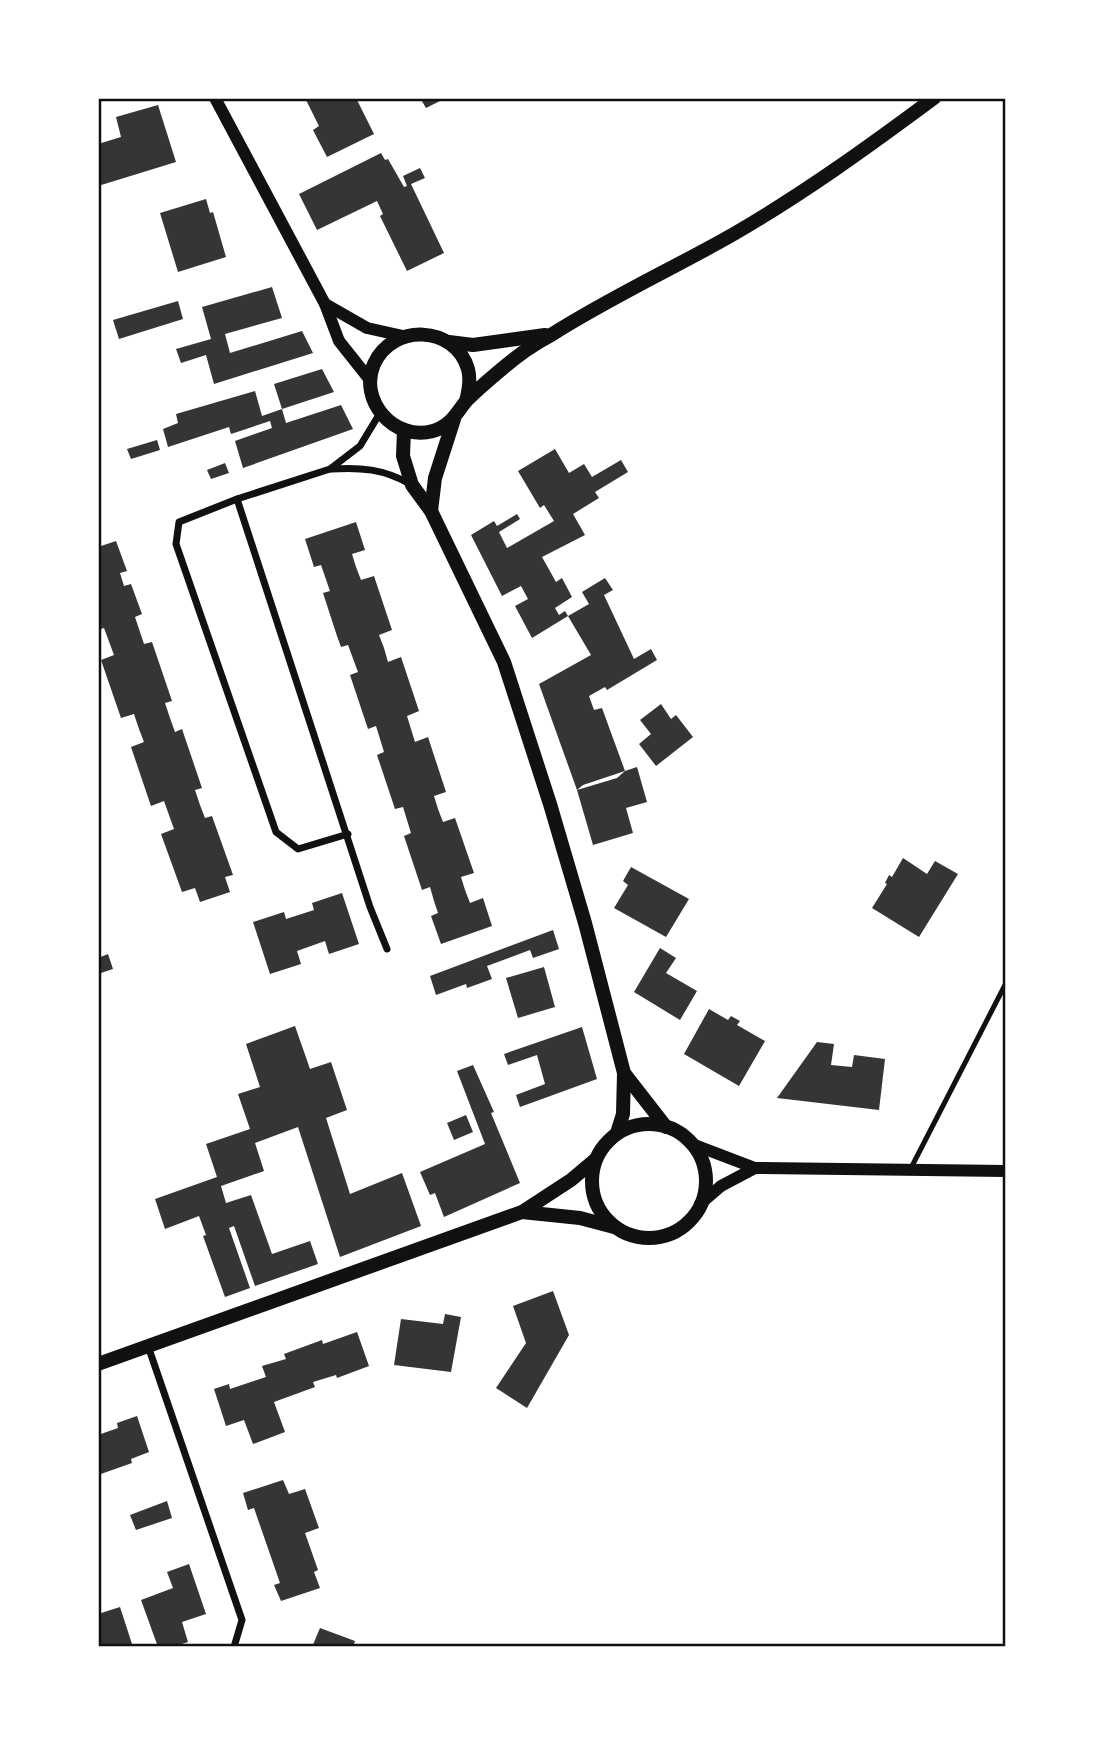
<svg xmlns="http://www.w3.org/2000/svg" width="1104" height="1745" font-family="Lato,sans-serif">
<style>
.building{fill:#353535}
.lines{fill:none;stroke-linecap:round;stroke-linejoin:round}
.service{stroke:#111;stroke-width:5}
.minor{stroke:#111;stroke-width:7}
.tertiary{stroke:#111;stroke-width:12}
.secondary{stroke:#111;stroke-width:14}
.neatline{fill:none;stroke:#111;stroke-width:2.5}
</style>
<rect width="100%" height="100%" fill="#fff"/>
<!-- building -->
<g class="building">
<polygon points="305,98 356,98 374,134 327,157 313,130 319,126"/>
<polygon points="420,98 446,98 426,108"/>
<polygon points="158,105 176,162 98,186 98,144 121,137 116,117"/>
<polygon points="381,153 385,160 388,159 404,187 407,186 403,176 420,168 425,178 411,184 444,253 407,271 380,216 383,214 377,201 317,230 299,194"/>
<polygon points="206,199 210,213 213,212 226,257 178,272 160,213"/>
<polygon points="272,287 282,318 225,334 230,353 302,331 313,353 214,384 206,355 181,363 176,349 211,339 202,307"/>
<polygon points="178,301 183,319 119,339 113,320"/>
<polygon points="322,369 334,392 282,409 286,423 341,405 353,429 243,468 235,441 272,428 270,421 231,434 229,427 168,447 163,429 178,423 176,414 255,391 262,416 282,409 274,384"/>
<polygon points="157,440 160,450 131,459 127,449"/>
<polygon points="555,449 569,473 584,464 592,477 621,460 628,472 595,492 599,498 573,514 585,535 542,557 556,582 562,578 572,597 555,608 559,615 565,611 568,616 532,638 515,606 528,599 521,586 502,596 471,535 494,521 497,526 517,514 520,519 499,532 507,548 554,521 544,505 540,508 518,471"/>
<polygon points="225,463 229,473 211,479 207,470"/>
<polygon points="356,522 365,550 352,554 356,567 361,580 374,576 392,630 379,635 384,648 388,662 401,657 419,711 407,716 415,742 428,737 446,792 434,796 438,809 443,822 455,818 474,873 461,877 465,890 470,903 483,898 492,926 441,944 431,916 438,913 434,901 430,887 422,890 404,836 411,833 403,807 395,809 377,755 384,752 376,726 368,729 350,675 358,672 348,645 341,647 337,636 323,593 330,591 321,565 314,567 305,539"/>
<polygon points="116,541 127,571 120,573 124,586 131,584 142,614 135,617 144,644 152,642 172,701 165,703 170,718 175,732 182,729 202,788 195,790 200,805 205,818 212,816 233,875 225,877 230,892 200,902 195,888 182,892 161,834 174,829 164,801 151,806 131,747 144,742 139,729 134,714 121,718 101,660 114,655 104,628 98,630 98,547"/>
<polygon points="605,578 613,590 604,595 634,659 651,649 657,660 607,690 605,687 589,696 594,710 602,708 625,771 637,767 647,802 626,808 633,833 593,845 577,790 617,778 625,771 583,785 577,790 539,684 591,655 568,616 589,604 582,592"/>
<polygon points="661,704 671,719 676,715 693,737 656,766 639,744 651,734 640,720"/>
<polygon points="903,858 927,874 935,861 958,874 919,937 872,908 887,884 885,883 889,875 892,877"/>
<polygon points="631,867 689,899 666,937 614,908 628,885 623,881"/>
<polygon points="342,893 359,944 329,954 325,941 297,951 301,964 270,974 253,922 284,912 286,919 314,910 312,903"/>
<polygon points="553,930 559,949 533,958 530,950 487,966 492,979 467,988 466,984 436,995 430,976"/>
<polygon points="660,948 676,958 666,973 697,991 680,1020 634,992"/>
<polygon points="108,954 113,969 98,974 98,958"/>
<polygon points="544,967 555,1007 518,1018 506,978"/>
<polygon points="709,1009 728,1020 731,1016 740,1021 737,1025 765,1041 739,1086 684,1054"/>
<polygon points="295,1026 310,1069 331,1062 347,1110 326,1118 350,1194 402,1173 421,1226 340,1257 298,1127 255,1143 264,1171 221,1186 226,1203 251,1195 272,1254 310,1241 318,1264 255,1286 234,1226 229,1228 250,1288 225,1297 203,1236 206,1235 199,1216 165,1229 155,1199 217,1177 206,1144 250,1129 238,1094 260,1087 246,1044"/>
<polygon points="582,1027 597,1079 520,1107 516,1095 545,1084 537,1055 508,1065 504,1054"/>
<polygon points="817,1042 834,1044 831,1065 852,1067 854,1055 885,1059 879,1110 777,1098"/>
<polygon points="473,1065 494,1112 491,1113 520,1183 444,1217 435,1193 430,1195 420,1172 485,1144 457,1071"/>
<polygon points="466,1115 473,1132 454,1140 447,1123"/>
<polygon points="553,1291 569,1335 527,1408 496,1388 526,1343 513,1306"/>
<polygon points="445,1314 461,1317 451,1372 394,1365 401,1319 443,1324"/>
<polygon points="357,1332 369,1366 337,1378 336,1375 313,1382 315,1387 274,1402 285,1432 253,1444 244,1420 226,1426 214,1389 229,1384 230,1389 266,1377 262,1366 286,1359 284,1354 322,1340 323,1344"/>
<polygon points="137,1416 149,1452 131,1459 132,1463 98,1475 98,1435 118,1428 117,1423"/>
<polygon points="283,1480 289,1494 305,1489 319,1528 305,1533 318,1570 314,1572 320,1588 281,1601 274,1585 280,1583 254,1508 248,1510 243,1493"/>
<polygon points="167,1501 172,1518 136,1530 130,1515"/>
<polygon points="189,1564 206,1614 182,1622 188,1642 173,1647 158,1647 141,1600 173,1588 167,1572"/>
<polygon points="120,1607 133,1647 98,1647 98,1614"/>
<polygon points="320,1628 355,1641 353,1647 312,1647"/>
</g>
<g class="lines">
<!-- service -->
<polyline class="service" points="910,1170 1006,983"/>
<!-- minor -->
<g class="minor">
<path d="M331 469C360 467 384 469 410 484"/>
<polyline points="237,499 370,907 387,949"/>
<polyline points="348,834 298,849 276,832 176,544 179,522 237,499 330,469 360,446 380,413"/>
<polyline points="148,1346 242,1620 234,1647"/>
</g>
<!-- tertiary -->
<g class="tertiary">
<polyline points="215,98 325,304 339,341 370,380"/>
<polyline points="325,304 367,328 403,336"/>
<polyline points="692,1144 755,1168 1006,1171"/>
<polyline points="700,1204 721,1186 755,1168"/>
</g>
<!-- secondary -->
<g class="secondary">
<polyline points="449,342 473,345 545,335"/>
<path d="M466 401C469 390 471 380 468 369 455 325 392 323 374 364 358 400 394 442 433 431 451 426 456 413 467 400 478 389 491 378 503 368 517 356 534 344 551 335 609 298 672 269 732 235 803 194 868 147 934 98"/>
<polyline points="404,430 403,456 412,485 431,511 504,662 550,804 585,923 624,1073 623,1114 617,1133"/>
<polyline points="431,511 435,478 454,419"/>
<polyline points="624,1073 666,1127"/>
<circle cx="649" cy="1181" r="57"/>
<polyline points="522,1212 580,1218 614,1227"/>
<polyline points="98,1364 522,1212 571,1180 596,1159"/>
</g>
</g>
<!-- border -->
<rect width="1104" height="1745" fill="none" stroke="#ffffff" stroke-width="200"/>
<rect x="100" y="100" width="904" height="1545" class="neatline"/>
</svg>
